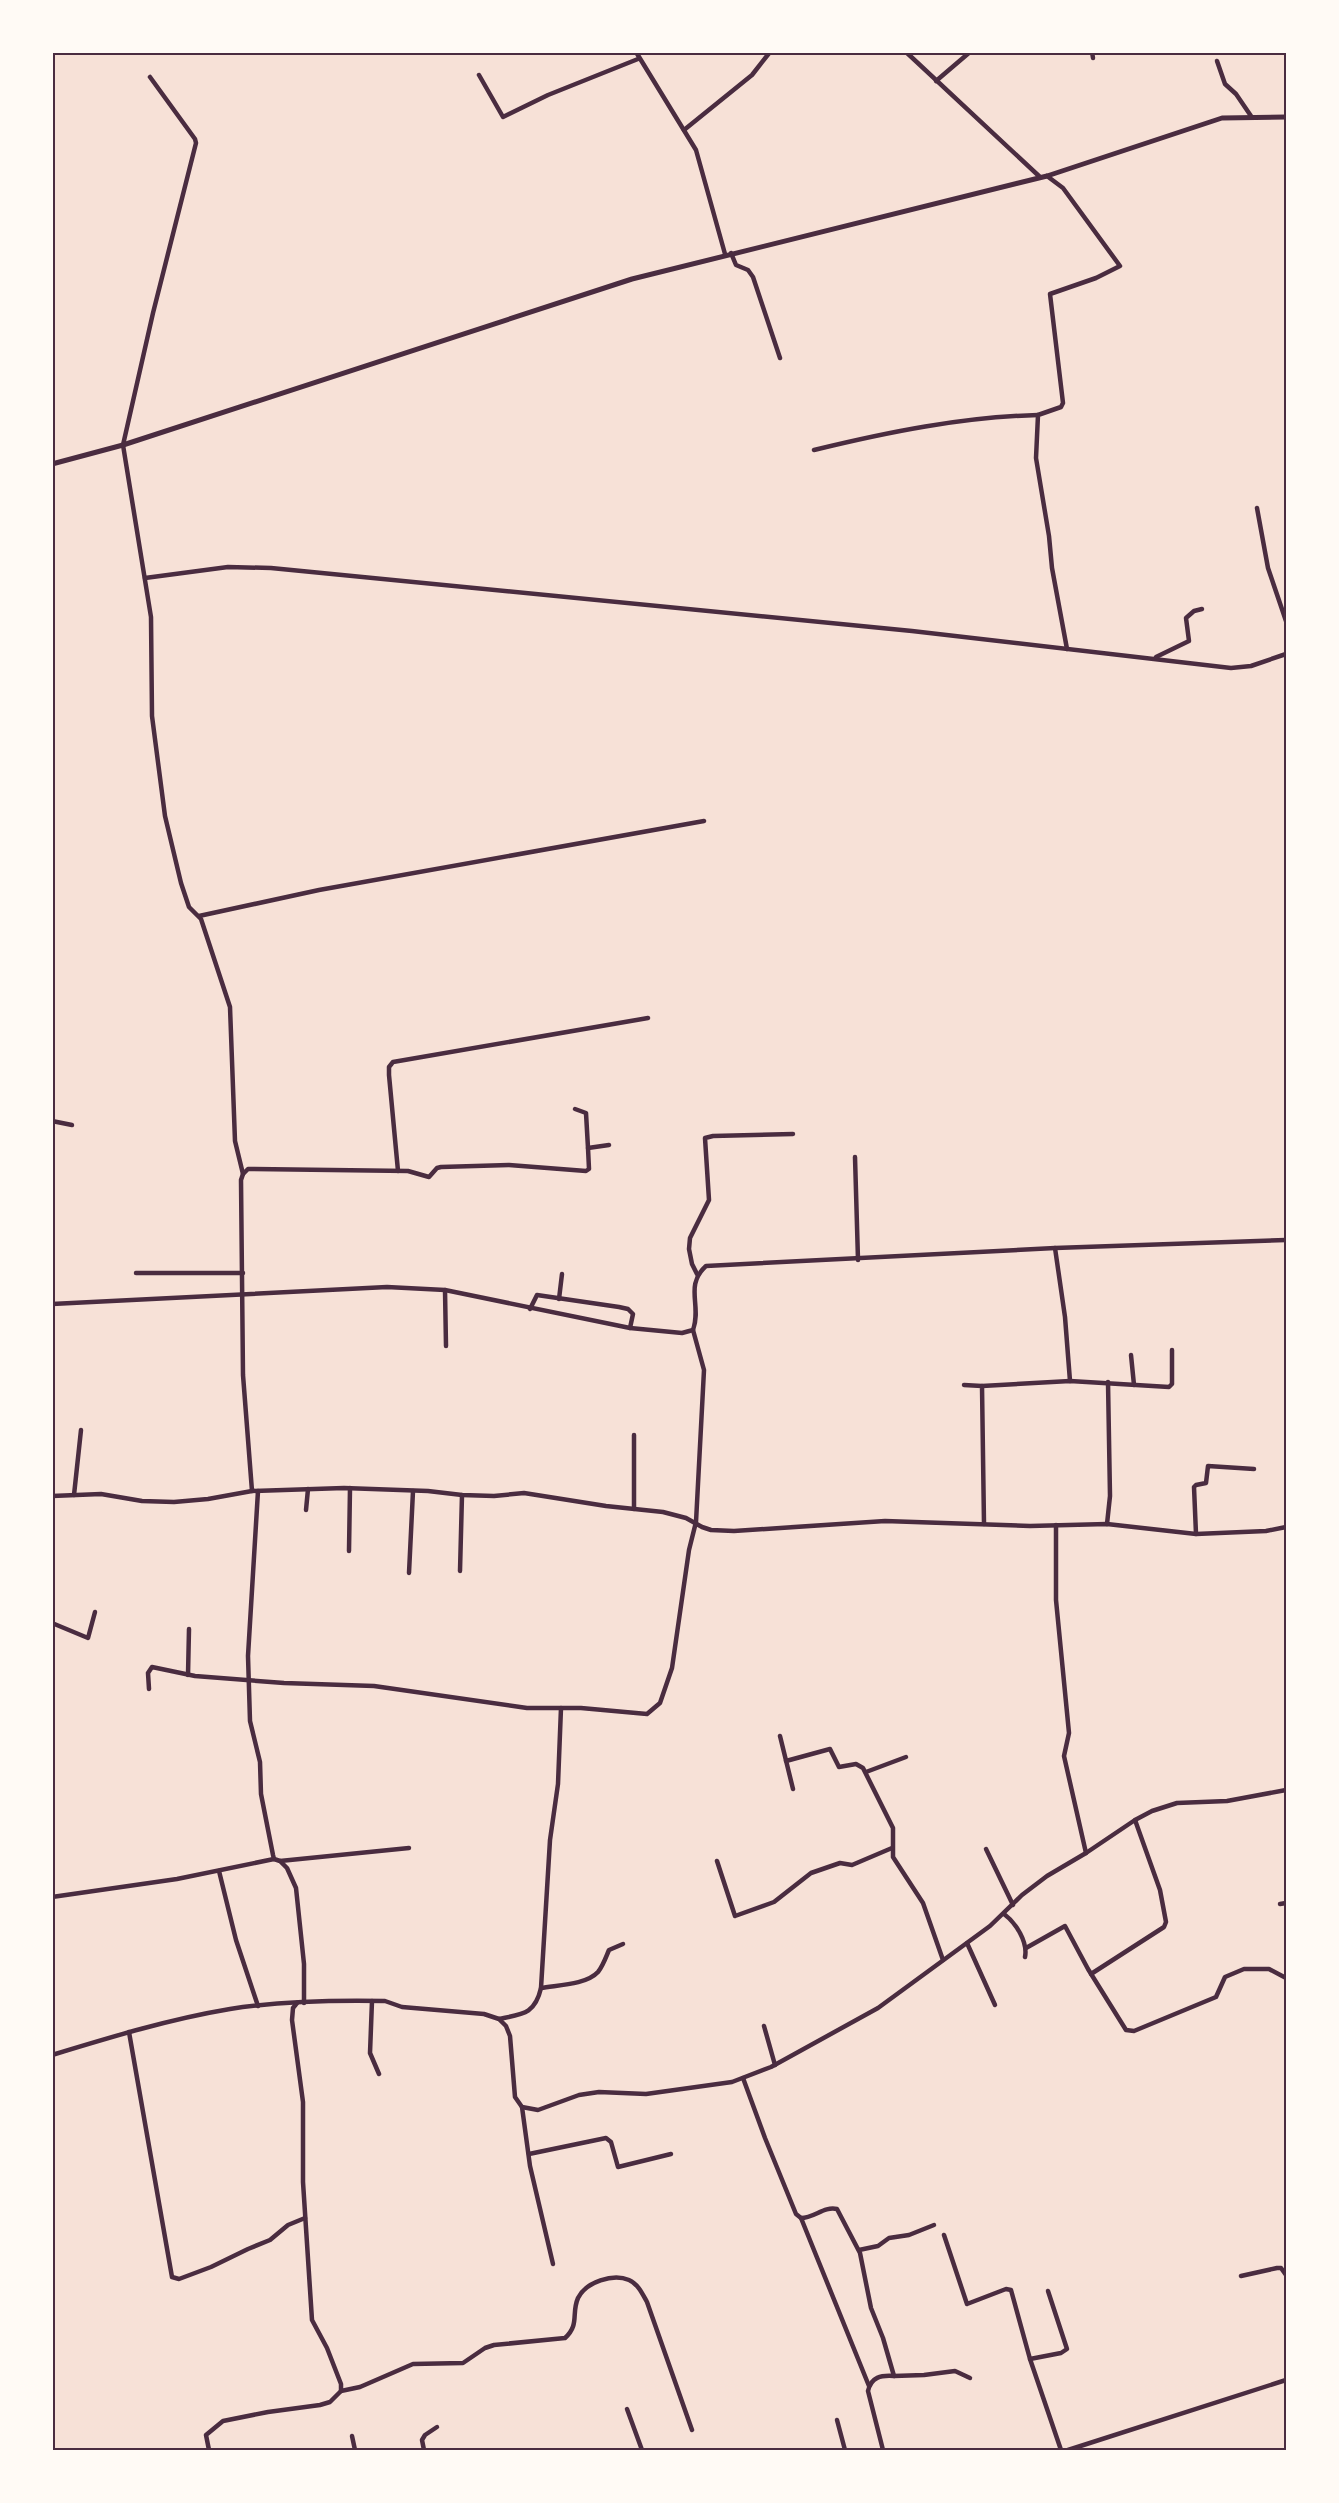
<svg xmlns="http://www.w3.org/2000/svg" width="1339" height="2503" font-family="'Source Sans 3',sans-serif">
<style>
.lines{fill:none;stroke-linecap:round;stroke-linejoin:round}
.minor{stroke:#4a2c40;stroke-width:4.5}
.tertiary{stroke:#4a2c40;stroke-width:5}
.neatline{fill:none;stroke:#4a2c40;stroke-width:2}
</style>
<rect width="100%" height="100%" fill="#f7e1d7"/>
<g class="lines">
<!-- minor -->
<g class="minor">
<polyline points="636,52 696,150 725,254"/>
<polyline points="906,52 1040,177"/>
<polyline points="1092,52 1093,58"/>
<polyline points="1217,61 1225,84 1236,94 1251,116"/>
<polyline points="479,75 503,117 548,95 638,59"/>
<polyline points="150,77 195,139 196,143 153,313 123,445 151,617 152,716 165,816 181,883 189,907 201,919 230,1007 235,1141 243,1174"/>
<polyline points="936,81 970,52"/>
<polyline points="684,130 752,75 770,52"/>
<polyline points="1047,176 1063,188 1120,266 1096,278 1050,294 1063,403 1061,407 1038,415 1036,458 1049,536 1052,568 1067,649"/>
<polyline points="731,253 736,265 748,270 753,277 780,358"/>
<path d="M814 450C888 432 962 417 1038 415"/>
<polyline points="1257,508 1268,568 1286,621"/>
<polyline points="145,578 228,567 271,568 912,631 1231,668 1251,666 1286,654"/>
<polyline points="1156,657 1189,641 1186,618 1194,611 1202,609"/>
<polyline points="199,916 319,890 704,821"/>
<polyline points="575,1109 586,1113 588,1148"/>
<polyline points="52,1121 72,1125"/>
<polyline points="855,1157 858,1260"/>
<polyline points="398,1171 389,1075 389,1067 393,1062 648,1018"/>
<polyline points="1055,1248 1065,1317 1070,1381"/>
<polyline points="136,1273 243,1273"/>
<polyline points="697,1274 692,1264 689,1249 690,1238 709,1200 705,1138 713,1136 793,1134"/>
<polyline points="445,1290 446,1346"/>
<polyline points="559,1299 562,1274"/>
<path d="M52 1304 387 1287 445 1290 630 1328 682 1333 693 1330C702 1305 684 1286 706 1266L1055 1248 1286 1240"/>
<polyline points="530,1309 537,1295 619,1307 628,1309 633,1314 630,1328"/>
<polyline points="1131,1355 1134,1385"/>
<polyline points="964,1385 982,1386 984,1524"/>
<polyline points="982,1386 1070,1381 1169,1387 1172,1384 1172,1350"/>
<polyline points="252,1491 243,1375 241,1180 243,1174 248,1169 408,1171 429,1177 437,1168 441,1167 509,1165 586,1171 589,1169 588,1148 609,1145"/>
<polyline points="258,1491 248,1656 250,1721 260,1762 261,1794 273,1855 274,1859 280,1861 287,1868 296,1888 304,1964 304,2003"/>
<polyline points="74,1495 81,1430"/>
<polyline points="52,1496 101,1494 142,1501 174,1502 208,1499 252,1491 344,1488 428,1491 462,1495 494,1496 524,1493 606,1506 663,1512 686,1518 702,1527 711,1530 734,1531 885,1521 1030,1526 1107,1524 1196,1534 1266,1531 1286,1527"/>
<polyline points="634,1509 634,1435"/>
<polyline points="306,1510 308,1489"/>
<polyline points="1107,1524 1110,1496 1108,1382"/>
<polyline points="1056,1525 1056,1600 1069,1733 1064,1756 1086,1853"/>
<polyline points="1196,1534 1194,1487 1196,1485 1206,1483 1208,1466 1254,1469"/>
<polyline points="349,1551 350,1488"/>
<polyline points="460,1571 462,1495"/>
<polyline points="409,1573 413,1491"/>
<polyline points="52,1623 88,1638 95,1612"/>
<polyline points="188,1675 189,1629"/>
<polyline points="149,1689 148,1673 152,1667 195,1676 284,1683 374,1686 527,1708 581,1708 647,1714 660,1703 672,1668 689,1550 696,1522 704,1370 693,1330"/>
<polyline points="780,1736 793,1789"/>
<polyline points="786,1761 830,1749 839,1767 856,1764 863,1768 893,1828 893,1857 923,1903 943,1960"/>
<polyline points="866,1772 906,1757"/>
<polyline points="986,1849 1013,1905"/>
<polyline points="280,1861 409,1848"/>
<polyline points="717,1861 735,1916 774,1902 811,1873 840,1863 852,1865 892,1848"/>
<polyline points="219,1871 236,1940 258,2006"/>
<polyline points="52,1897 177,1879 274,1859"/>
<polyline points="1280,1904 1286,1903"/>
<path d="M1004 1914C1016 1923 1028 1942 1025 1957"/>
<polyline points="967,1943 995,2005"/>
<polyline points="1026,1948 1065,1926 1088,1969 1126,2030 1134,2031 1216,1997 1225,1977 1244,1969 1269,1969 1286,1978"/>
<polyline points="1091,1974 1164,1927 1166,1922 1160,1890 1135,1820"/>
<path d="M541 1988C557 1985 586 1985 598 1972 603 1966 606 1957 609 1950L623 1944"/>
<polyline points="372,2001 370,2053 379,2074"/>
<path d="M499 2019C523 2014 535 2014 541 1988L550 1840 558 1784 561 1708"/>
<polyline points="764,2026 775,2065"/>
<polyline points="129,2032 172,2277 179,2279 211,2267 248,2249 270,2240 288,2225 305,2218"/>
<path d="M52 2055C111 2037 170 2019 230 2009 281 2001 334 2000 385 2001L402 2007 484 2014 499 2019 506 2026 510 2036 515 2097 522 2107 538 2110 579 2095 599 2092 646 2094 732 2082 771 2067 878 2008 990 1926 1022 1895 1047 1876 1086 1853 1135 1820 1152 1811 1177 1803 1227 1801 1286 1790"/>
<path d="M743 2078 765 2138 796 2214 801 2218C814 2218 824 2206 837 2209L860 2253 871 2308 883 2338 894 2376C881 2375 871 2377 868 2391L883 2450"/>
<polyline points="522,2107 530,2166 553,2264"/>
<polyline points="529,2154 606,2138 611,2142 618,2167 671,2154"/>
<polyline points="801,2218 869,2386"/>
<polyline points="944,2235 967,2304 1006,2289 1011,2290 1030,2359 1061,2450"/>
<polyline points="859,2250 878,2246 889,2238 909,2235 934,2225"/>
<polyline points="1241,2276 1277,2268 1281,2268 1286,2275"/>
<polyline points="1030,2359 1061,2353 1067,2349 1048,2291"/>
<polyline points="894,2376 924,2375 955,2371 970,2378"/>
<path d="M341 2391 360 2387 413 2364 463 2363 485 2348 494 2345 565 2338C580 2324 571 2314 578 2298 586 2282 613 2273 629 2280 638 2284 642 2293 647 2302L692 2430"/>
<polyline points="627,2409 642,2450"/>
<polyline points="837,2420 845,2450"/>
<polyline points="352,2436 355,2450"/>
<polyline points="209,2450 206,2435 223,2421 268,2412 320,2405 330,2402 341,2391 341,2384 327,2348 312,2320 303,2182 303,2102 292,2020 293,2008 297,2003"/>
<polyline points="424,2450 422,2440 425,2435 437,2427"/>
<polyline points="1068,2450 1286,2380"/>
</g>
<!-- tertiary -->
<polyline class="tertiary" points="52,464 123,445 632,279 1047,176 1222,118 1286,117"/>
</g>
<!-- border -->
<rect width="1339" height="2503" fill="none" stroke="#fffaf5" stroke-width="108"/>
<rect x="54" y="54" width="1231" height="2395" class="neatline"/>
</svg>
